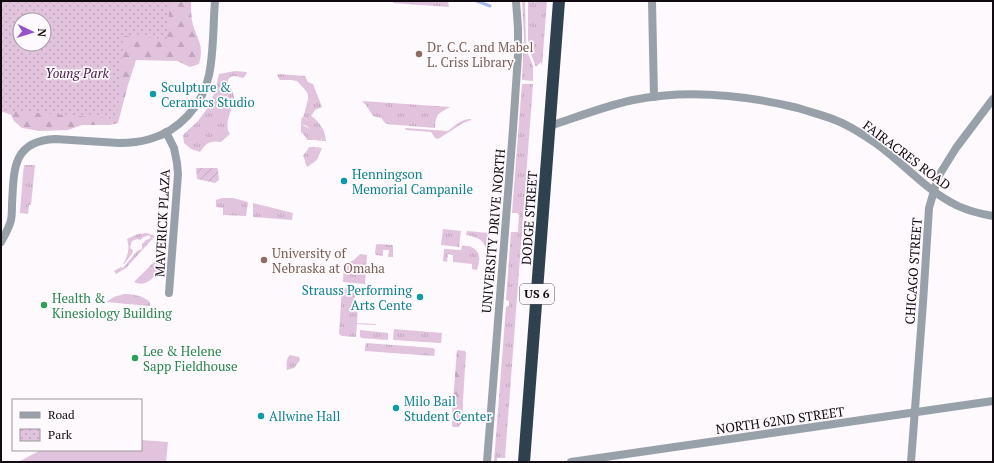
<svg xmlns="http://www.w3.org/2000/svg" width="994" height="463" font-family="'PT Serif',serif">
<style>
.grass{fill:url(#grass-tufts)}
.forest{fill:url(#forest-firs)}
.park{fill:url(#park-dots);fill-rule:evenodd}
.garden{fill:url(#garden-furrows)}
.pitch{fill:#e1c3de}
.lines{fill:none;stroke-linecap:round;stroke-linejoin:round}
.stream{stroke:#a4bae7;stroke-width:3}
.street{stroke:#98a1a9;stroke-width:8}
.highway{stroke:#2f404e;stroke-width:12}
.education-dot{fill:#8d6e63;stroke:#fdf9fc;stroke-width:1.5}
.culture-dot{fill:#0f9aa8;stroke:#fdf9fc;stroke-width:1.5}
.leisure-dot{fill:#2e9e5b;stroke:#fdf9fc;stroke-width:1.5}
.labels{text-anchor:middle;stroke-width:3.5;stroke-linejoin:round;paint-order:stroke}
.shield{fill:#fdf9fc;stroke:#585257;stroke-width:1}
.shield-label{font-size:12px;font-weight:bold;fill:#110a10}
.education-label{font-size:13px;fill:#785e54;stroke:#fdf9fc;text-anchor:start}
.park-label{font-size:13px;font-style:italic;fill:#481746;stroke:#fdf9fc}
.culture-label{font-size:13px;fill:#0d838f;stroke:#fdf9fc;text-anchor:start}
.street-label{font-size:13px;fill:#110a10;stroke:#fdf9fc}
.leisure-label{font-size:13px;fill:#27864d;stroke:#fdf9fc;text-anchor:start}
</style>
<defs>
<pattern id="grass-tufts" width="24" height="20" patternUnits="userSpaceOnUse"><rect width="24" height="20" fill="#e1c3de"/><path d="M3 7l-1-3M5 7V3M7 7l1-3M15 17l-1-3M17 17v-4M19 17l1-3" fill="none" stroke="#c0a6bd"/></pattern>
<pattern id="forest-firs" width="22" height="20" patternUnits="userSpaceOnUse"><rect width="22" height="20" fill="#e1c3de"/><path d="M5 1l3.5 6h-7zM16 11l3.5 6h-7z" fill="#c0a6bd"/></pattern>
<pattern id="park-dots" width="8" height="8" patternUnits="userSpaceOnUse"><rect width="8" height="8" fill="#e1c3de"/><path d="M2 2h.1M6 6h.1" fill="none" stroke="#c0a6bd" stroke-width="1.8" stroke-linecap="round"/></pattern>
<pattern id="garden-furrows" width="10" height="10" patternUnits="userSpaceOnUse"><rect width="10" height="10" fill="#e1c3de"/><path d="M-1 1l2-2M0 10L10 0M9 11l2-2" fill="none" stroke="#c0a6bd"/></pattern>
</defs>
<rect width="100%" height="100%" fill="#fdf9fc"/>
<!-- grass -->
<g class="grass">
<polygon points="394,1 448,1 449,7 393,3"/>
<polygon points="522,1 525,1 526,46 527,51 533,66 533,81 522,80 524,37"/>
<polygon points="528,1 547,1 542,66 541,62 536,67 528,46"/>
<path d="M235 71 246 72 247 73 245 76 243 78C237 77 232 73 228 80 228 87 234 91 234 98 233 110 223 123 230 134L221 142C210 140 206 143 200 152L191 149 184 143 183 135 198 121 209 106 215 91 219 74Z"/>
<path d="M279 74 305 76 308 82 313 84 322 107 315 110 311 116C320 122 325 130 326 141H322L321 138V141L315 140 314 139V140H307L305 136 301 132V124L310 129 307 126 301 124 302 117 310 121 303 117 304 115 308 99V94L306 91 297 81 291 80H280L277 75Z"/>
<polygon points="522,84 533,84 505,458 497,458 497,462 494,462 506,307 509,306 509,301 506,300 511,232 518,232 519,215 517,213 512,213"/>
<path d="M362 101 450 107C438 114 436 113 435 128L386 124 381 118 373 116 366 105Z"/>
<path d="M471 119V120L463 123 438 139 435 138 431 132 406 130 405 128 448 131C456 125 461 119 471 119Z"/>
<polygon points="309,147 316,147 316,149 317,147 322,148 317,160 307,167 303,155 306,152"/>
<polygon points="24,165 35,165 31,205 29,205 28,214 20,213 20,211 23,174"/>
<polygon points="222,198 233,198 248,202 246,216 223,215 223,208 216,207 216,200"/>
<polygon points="253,203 293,213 292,220 253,217"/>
<polygon points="443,229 461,231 459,247 441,245"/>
<path d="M467 231 489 233V236L492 240 489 269H486C488 249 489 239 466 235Z"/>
<path d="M147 233 155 236 126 268 116 274 114 271 121 267 123 268 137 251 142 249V244L146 240 151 238 149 235 144 237 140 240 137 239 132 241 131 244 130 248 133 250 132 254 124 264H123C128 256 130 248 127 239L138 234Z"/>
<polygon points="377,244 393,245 393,257 388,257 389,250 383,250 383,256 376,255 375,253 376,245"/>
<path d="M462 246C469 245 477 248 479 256 480 260 478 265 477 270L472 269V264L453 262V255L448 254 447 262 443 261 444 249 461 250Z"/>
<path d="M163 253 162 269C153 276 148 288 134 282Z"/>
<polygon points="360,254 367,255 365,284 343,282 344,264 354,260"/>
<polygon points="342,288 356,289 354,304 358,305 357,323 376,324 376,325 357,324 356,336 355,337 342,336 339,334"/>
<path d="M124 294C134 294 143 296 150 302V306L106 302 114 297Z"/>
<polygon points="394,329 442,333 441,343 440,343 394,340 393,339"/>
<polygon points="360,330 388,333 388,339 387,340 361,338 360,336"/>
<polygon points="366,343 433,348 435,350 434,356 365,351 365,348"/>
<path d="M290 355 299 357 300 360 294 368 287 370C286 366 286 358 290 355Z"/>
<path d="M453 403 463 404C462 409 463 422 460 425 458 428 457 427 454 427L452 426Z"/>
</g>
<!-- forest -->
<g class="forest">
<path d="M130 1H191C191 7 191 14 192 21 196 38 205 45 199 64L190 67 177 61 136 60 128 85 118 123 110 125H82L68 130 40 131 22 128 14 121 11 115 1 111V49L40 50Z"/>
<polygon points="457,350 465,351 466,353 462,415 452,414"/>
</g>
<!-- park -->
<path class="park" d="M1 1H170L167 39 124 36 117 119 1 110ZM20 20H44V44H20Z"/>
<!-- garden -->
<polygon class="garden" points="196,168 217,168 218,170 219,180 215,183 197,179"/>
<!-- pitch -->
<polygon class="pitch" points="141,440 168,442 166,462 18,462 41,450 141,450"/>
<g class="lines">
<!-- stream -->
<polyline class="stream" points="477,1 490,6"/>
<!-- street -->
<g class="street">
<polyline points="652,1 654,97"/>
<path d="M550 126C577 117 605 106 633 100 687 89 745 95 798 108 810 112 823 115 835 120 849 125 862 134 874 142 903 162 926 191 958 206 969 211 981 214 993 216"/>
<polyline points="166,132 174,148 177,163 178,174 169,293"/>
<path d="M1 242C5 235 9 228 11 220 12 215 12 209 12 204 14 170 12 141 55 139L119 143C129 143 140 142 150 139 179 131 203 105 209 75 214 51 213 25 215 1"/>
<polyline points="487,462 513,129 518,55 518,28 516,1"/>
<polyline points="571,462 993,401"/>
<polyline points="911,462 923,303 929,208 938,177 956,148 993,99"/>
</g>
<!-- highway -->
<polyline class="highway" points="524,462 559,1"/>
</g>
<!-- markers -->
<g class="education-dot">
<circle cx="419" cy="54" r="4"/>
<circle cx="264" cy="260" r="4"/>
</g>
<g class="culture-dot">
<circle cx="153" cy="94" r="4"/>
<circle cx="344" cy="181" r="4"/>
<circle cx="420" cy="297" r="4"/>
<circle cx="396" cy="408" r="4"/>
<circle cx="261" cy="416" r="4"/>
</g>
<g class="leisure-dot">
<circle cx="44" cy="305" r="4"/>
<circle cx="135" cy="358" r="4"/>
</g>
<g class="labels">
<!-- shield labels -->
<rect class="shield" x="520" y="284" width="34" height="20" rx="3"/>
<g class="shield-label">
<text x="537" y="298">US 6</text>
</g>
<!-- education labels -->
<g class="education-label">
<text x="427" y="52">Dr. C.C. and Mabel<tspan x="427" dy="15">L. Criss Library</tspan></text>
<text x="272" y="258">University of<tspan x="272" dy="15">Nebraska at Omaha</tspan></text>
</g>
<!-- park labels -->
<g class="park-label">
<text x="77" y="78">Young Park</text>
</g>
<!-- culture labels -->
<g class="culture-label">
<text x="161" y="92">Sculpture &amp;<tspan x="161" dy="15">Ceramics Studio</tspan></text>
<text x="352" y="179">Henningson<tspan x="352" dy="15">Memorial Campanile</tspan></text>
<text x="412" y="295" text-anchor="end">Strauss Performing<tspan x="412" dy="15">Arts Cente</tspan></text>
<text x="404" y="406">Milo Bail<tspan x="404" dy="15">Student Center</tspan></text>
<text x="269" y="421">Allwine Hall</text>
</g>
<!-- street labels -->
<g class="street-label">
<text transform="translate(907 155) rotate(37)" y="5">FAIRACRES ROAD</text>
<text transform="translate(529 218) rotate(-86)" y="5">DODGE STREET</text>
<text transform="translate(162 223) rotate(-87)" y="5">MAVERICK PLAZA</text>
<text transform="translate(493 231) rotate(-85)" y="5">UNIVERSITY DRIVE NORTH</text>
<text transform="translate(913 271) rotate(-86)" y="5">CHICAGO STREET</text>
<text transform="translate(780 420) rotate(-8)" y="5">NORTH 62ND STREET</text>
</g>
<!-- leisure labels -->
<g class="leisure-label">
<text x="52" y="303">Health &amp;<tspan x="52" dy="15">Kinesiology Building</tspan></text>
<text x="143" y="356">Lee &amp; Helene<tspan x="143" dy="15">Sapp Fieldhouse</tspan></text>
</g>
</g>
<!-- border -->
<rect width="994" height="463" fill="none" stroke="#110a10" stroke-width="4"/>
<!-- legend -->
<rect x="12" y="399" width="130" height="52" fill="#fdf9fc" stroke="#9f999e"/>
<rect x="20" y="412" width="20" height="6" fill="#98a1a9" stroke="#9f999e"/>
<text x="48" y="419" font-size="12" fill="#110a10">Road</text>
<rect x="20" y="429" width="20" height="12" fill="url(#park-dots)" stroke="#9f999e"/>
<text x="48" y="439" font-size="12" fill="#110a10">Park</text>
<!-- north arrow -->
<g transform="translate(32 32) rotate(94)"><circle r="19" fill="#fdf9fc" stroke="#9f999e"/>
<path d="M0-3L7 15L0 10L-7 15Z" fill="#9453c9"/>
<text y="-6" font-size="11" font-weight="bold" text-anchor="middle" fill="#110a10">N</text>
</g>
</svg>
